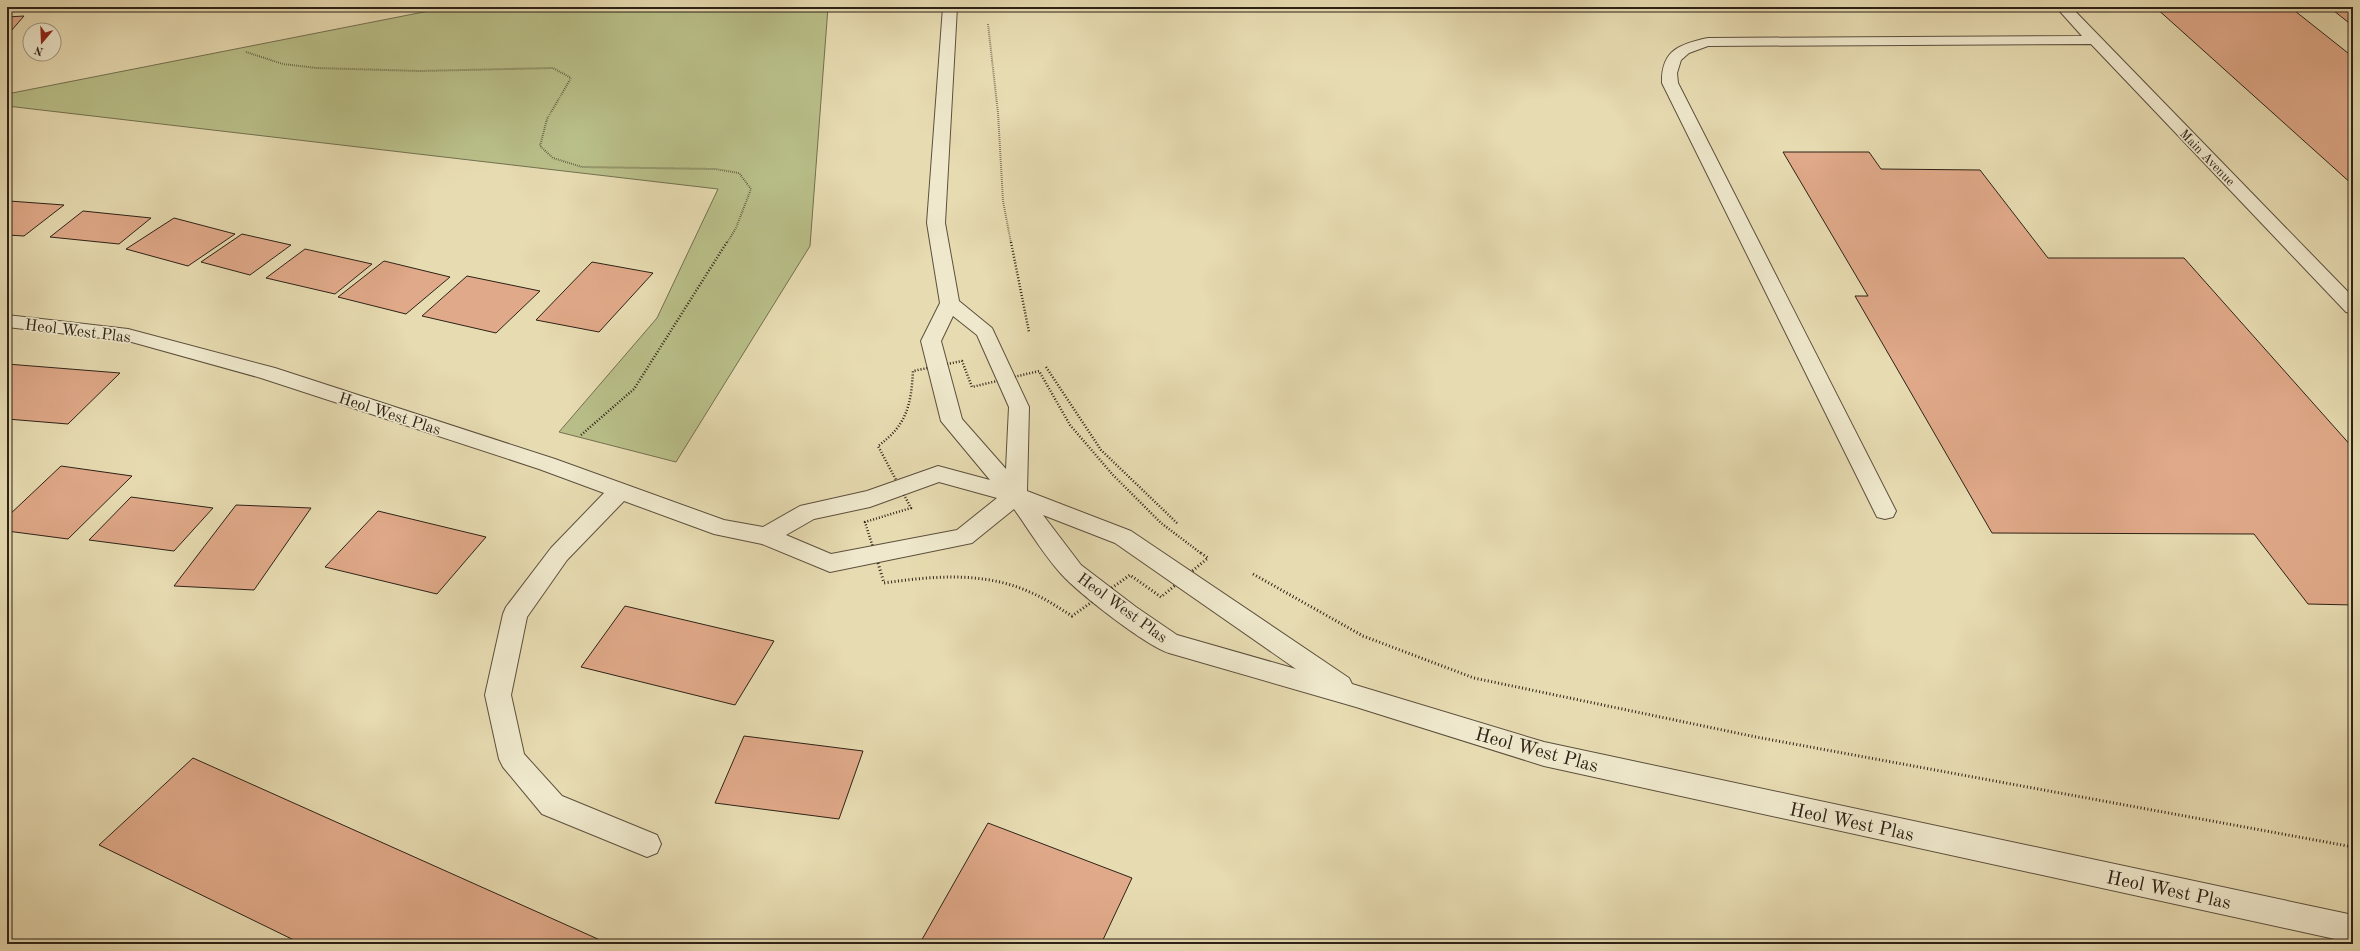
<svg xmlns="http://www.w3.org/2000/svg" width="2360" height="951" font-family="'Old Standard TT',serif">
<style>
.green{fill:#b9bf89;stroke:#737050}
.building{fill:#e0a989;stroke:#2d2216}
.lines{fill:none;stroke-linecap:round;stroke-linejoin:round}
.minor-casing{stroke:#5c503d;stroke-width:2}
.path-far2{stroke:#2d2216;stroke-width:2;stroke-dasharray:0.5 1.5;stroke-linecap:butt}
.path-far1{stroke:#2d2216;stroke-width:2.5;stroke-dasharray:1 2;stroke-linecap:butt}
.path{stroke:#2d2216;stroke-width:3;stroke-dasharray:1 2.5;stroke-linecap:butt}
.minor{fill:#efe8cc;fill-rule:evenodd}
.labels{text-anchor:middle;stroke-width:3.5;stroke-linejoin:round;paint-order:stroke}
.far-street-label{font-size:13px;fill:#2d2216;stroke:#efe8cc}
.street-label{font-size:16px;fill:#2d2216;stroke:#efe8cc}
.near-street-label{font-size:19px;fill:#2d2216;stroke:#efe8cc}
</style>
<rect width="100%" height="100%" fill="#e7dbb1"/>
<filter id="stains"><feTurbulence type="fractalNoise" baseFrequency=".005" numOctaves="4"/><feColorMatrix values="0 0 0 0 .2 0 0 0 0 .09 0 0 0 0 .02 0 0 0 .5 -.17"/></filter>
<radialGradient id="worn" r=".72"><stop offset=".6" stop-color="#630" stop-opacity="0"/><stop offset="1" stop-color="#630" stop-opacity=".3"/></radialGradient>
<!-- green -->
<polygon class="green" points="449,7 828,7 810,246 676,462 559,432 657,318 718,189 7,106 7,94"/>
<!-- building -->
<g class="building">
<polygon points="2155,7 2290,7 2353,57 2353,185"/>
<polygon points="2329,7 2353,7 2353,26"/>
<polygon points="24,16 11,31 7,31 7,17"/>
<polygon points="1783,152 1869,152 1881,169 1980,170 2048,258 2184,258 2353,448 2353,605 2308,604 2254,534 1992,533 1855,296 1868,296"/>
<polygon points="9,201 64,205 24,236 7,235 7,202"/>
<polygon points="83,211 151,218 119,244 50,237"/>
<polygon points="174,218 235,234 188,266 126,249"/>
<polygon points="242,234 291,245 250,275 201,262"/>
<polygon points="305,249 372,264 335,294 266,278"/>
<polygon points="384,261 450,277 406,314 338,297"/>
<polygon points="592,262 653,273 599,332 536,320"/>
<polygon points="467,276 540,291 496,333 422,316"/>
<polygon points="7,364 120,373 68,424 7,419"/>
<polygon points="61,466 132,476 68,539 7,531 7,517"/>
<polygon points="131,497 213,508 174,551 89,540"/>
<polygon points="236,505 311,508 254,590 174,586"/>
<polygon points="378,511 486,537 437,594 325,567"/>
<polygon points="625,606 774,641 735,705 581,667"/>
<polygon points="744,736 863,751 839,819 715,803"/>
<polygon points="193,758 609,944 302,944 99,845"/>
<polygon points="988,823 1132,878 1101,944 920,943"/>
</g>
<g class="lines">
<defs>
<g id="minor">
<path d="M943 7H957L945 223 959 301 992 328 1029 407 1027 491 1131 531 1349 678 1352 684 1544 742 2353 915V943L1544 766 1356 707 1169 653C1145 645 1084 597 1065 578 1047 560 1029 530 1014 509L972 543 830 572 762 544 714 534 624 501 567 560 527 617 511 695 524 754 562 796 657 835 661 844 657 853 647 857 542 814 503 767 499 759 485 695 503 614 506 607 551 548 604 493 539 469 261 378 128 341 7 327V315L128 329 275 368 555 459 724 520 763 527 800 506 867 491 938 466 990 480 941 421 921 341 940 303 927 223ZM953 316 977 335 1009 407 1006 469 962 419 941 341ZM939 482 997 498 957 530 831 554 786 535 814 519 870 507ZM1043 515 1115 543 1296 669 1177 635 1136 607 1081 565Z"/>
<path d="M2056 7H2071L2353 297V314L2346 312 2091 44 1708 46 1689 53 1681 60 1677 73 1678 83 1896 511 1893 517 1885 519 1877 517 1662 83C1661 50 1680 44 1708 38L2082 36Z"/>
</g>
</defs>
<!-- minor casing -->
<use href="#minor" class="minor-casing"/>
<!-- path-far2 -->
<g class="path-far2">
<polyline points="988,24 998,113 1003,201 1011,243"/>
<polyline points="246,52 283,64 316,68 420,71 553,68 571,78 547,119 540,146 553,158 582,167 715,169 739,173 751,189 736,228 727,243"/>
</g>
<!-- path-far1 -->
<g class="path-far1">
<polyline points="1011,242 1029,332"/>
<polyline points="1046,367 1101,450 1178,524"/>
<polyline points="581,435 634,389 727,242"/>
<path d="M875 554 865 522 911 508 878 446C907 425 911 405 913 371L962 361 972 387 1039 371 1070 425 1113 475 1161 523 1202 554"/>
</g>
<!-- path -->
<g class="path">
<path d="M875 553 884 583C933 576 985 571 1032 593 1046 599 1059 608 1072 616L1130 575 1161 597 1208 558 1201 553"/>
<polyline points="1253,574 1363,636 1474,678 1756,737 2353,847"/>
</g>
<!-- minor -->
<use href="#minor" class="minor"/>
</g>
<g class="labels">
<!-- far-street labels -->
<g class="far-street-label">
<text transform="translate(2208 157) rotate(46)" y="5">Main Avenue</text>
</g>
<!-- street labels -->
<g class="street-label">
<text transform="translate(78 330) rotate(7)" y="6">Heol West Plas</text>
<text transform="translate(390 413) rotate(18)" y="6">Heol West Plas</text>
<text transform="translate(1123 607) rotate(36)" y="6">Heol West Plas</text>
</g>
<!-- near-street labels -->
<g class="near-street-label">
<text transform="translate(1537 749) rotate(15)" y="7">Heol West Plas</text>
<text transform="translate(1852 821) rotate(12)" y="7">Heol West Plas</text>
<text transform="translate(2169 889) rotate(12)" y="7">Heol West Plas</text>
</g>
</g>
<!-- margin -->
<rect width="2360" height="951" fill="none" stroke="#e7dbb1" stroke-width="24"/>
<rect x="8" y="8" width="2344" height="935" fill="none" stroke="#2d2216" stroke-width="2"/>
<rect x="12" y="12" width="2336" height="927" fill="none" stroke="#2d2216"/>
<!-- north arrow -->
<g transform="translate(42 42) rotate(199)"><circle r="19" fill="#efe8cc" stroke="#a19983"/>
<path d="M0-3L7 15L0 10L-7 15Z" fill="#8f2418"/>
<text y="-6" font-size="11" font-weight="bold" text-anchor="middle" fill="#2d2216">N</text>
</g>
<rect width="100%" height="100%" filter="url(#stains)"/>
<rect width="100%" height="100%" fill="url(#worn)"/>
</svg>
